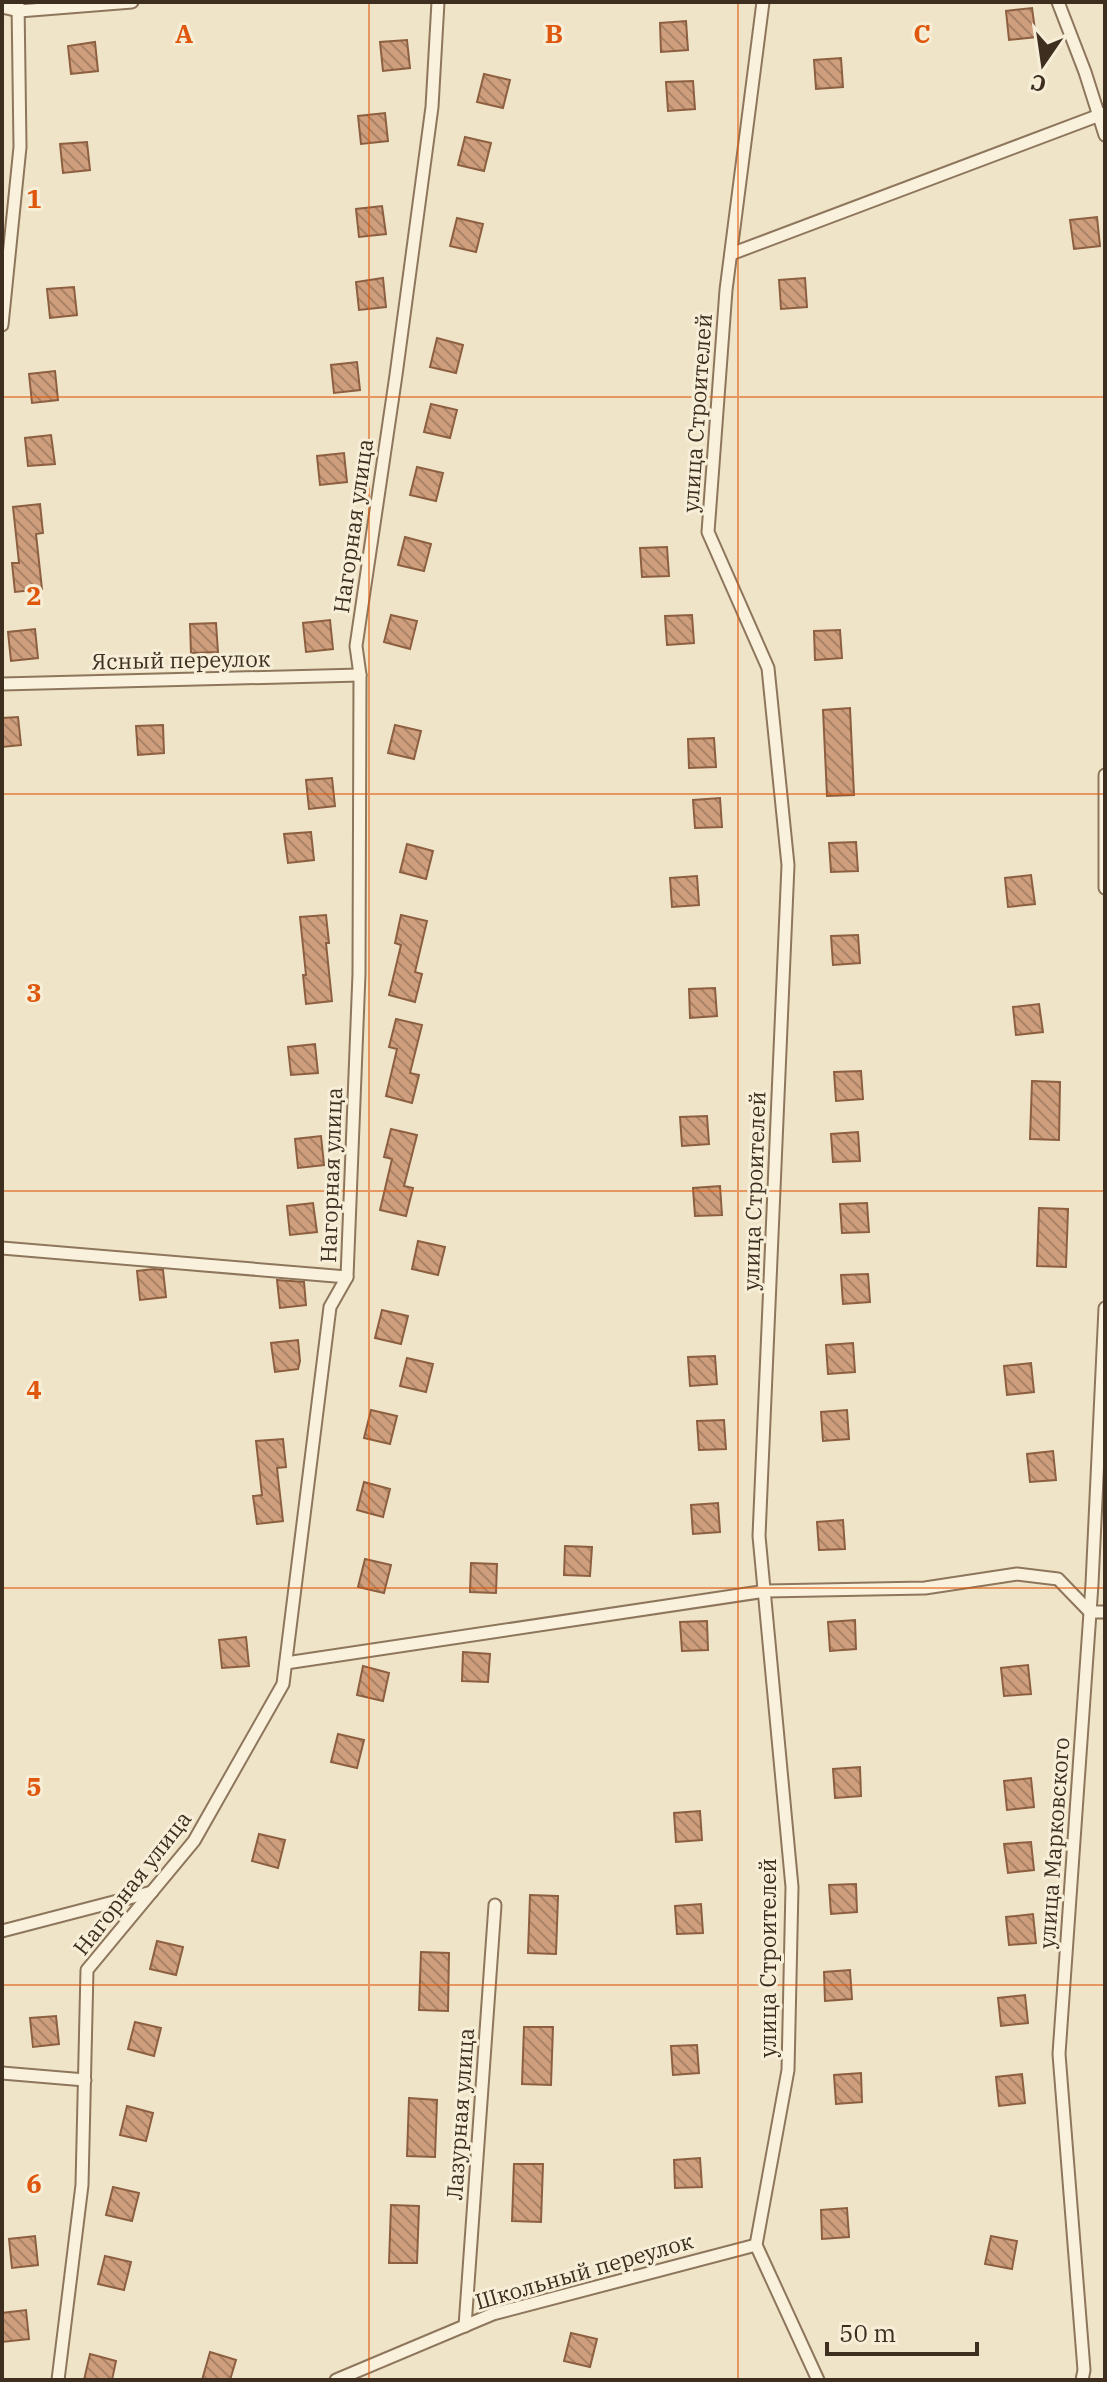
<svg xmlns="http://www.w3.org/2000/svg" width="1107" height="2382" font-family="'IBM Plex Serif',serif">
<style>
.building{fill:url(#building-back-hatch);stroke:#8d5f41;stroke-width:2}
.lines{fill:none;stroke-linecap:round;stroke-linejoin:round}
.lane-casing{stroke:#8d765c;stroke-width:15}
.lane{stroke:#faf1dc;stroke-width:11}
.grid{fill:none;stroke:#df570d;stroke-width:2;stroke-opacity:0.55}
.labels{text-anchor:middle;stroke-width:6;stroke-linejoin:round;paint-order:stroke}
.street-label{font-size:22px;fill:#3d2e20;stroke:#f7eed8}
.grid-label{font-size:26px;text-anchor:middle;font-weight:bold;fill:#df570d;stroke:#f7eed8;stroke-width:6;stroke-linejoin:round;paint-order:stroke}
</style>
<defs>
<pattern id="building-back-hatch" width="6" height="6" patternUnits="userSpaceOnUse" patternTransform="scale(2)"><rect width="6" height="6" fill="#cf9f7d"/><path d="M-1 5l2 2M0 0l6 6M5-1l2 2" fill="none" stroke="#a98266"/></pattern>
</defs>
<rect width="100%" height="100%" fill="#f0e4c8"/>
<!-- building -->
<g class="building">
<polygon points="1032,8 1036,37 1009,40 1006,11"/>
<polygon points="686,21 688,50 661,52 660,23"/>
<polygon points="407,40 410,68 383,71 380,42"/>
<polygon points="95,42 98,71 71,74 68,46"/>
<polygon points="841,58 843,87 816,89 814,60"/>
<polygon points="484,74 510,80 503,108 477,102"/>
<polygon points="693,81 695,109 668,111 666,82"/>
<polygon points="385,113 388,141 361,144 358,116"/>
<polygon points="465,137 491,143 484,171 458,165"/>
<polygon points="87,142 90,170 63,173 60,144"/>
<polygon points="382,206 386,234 359,237 356,209"/>
<polygon points="1097,217 1100,246 1074,249 1070,220"/>
<polygon points="457,218 483,224 476,252 450,246"/>
<polygon points="383,278 386,307 359,310 356,282"/>
<polygon points="805,278 807,307 781,309 779,280"/>
<polygon points="74,287 77,315 50,318 47,289"/>
<polygon points="437,338 463,345 456,373 430,367"/>
<polygon points="357,362 360,390 334,393 331,365"/>
<polygon points="55,371 58,400 32,403 29,374"/>
<polygon points="431,404 457,410 450,438 424,432"/>
<polygon points="51,435 55,464 28,466 25,438"/>
<polygon points="344,453 347,482 320,485 317,456"/>
<polygon points="417,467 443,473 436,501 410,495"/>
<polygon points="40,504 43,533 36,534 42,589 15,592 12,563 19,563 13,507"/>
<polygon points="405,537 431,544 424,571 398,565"/>
<polygon points="667,547 669,576 642,577 640,548"/>
<polygon points="391,615 417,621 410,649 384,642"/>
<polygon points="692,615 694,643 667,645 665,616"/>
<polygon points="330,620 333,649 306,652 303,623"/>
<polygon points="216,623 218,652 191,653 190,624"/>
<polygon points="35,629 38,658 11,661 8,632"/>
<polygon points="840,630 842,658 815,660 814,631"/>
<polygon points="850,708 854,795 827,796 823,710"/>
<polygon points="18,717 21,745 2,747 2,718"/>
<polygon points="163,725 164,753 138,755 136,726"/>
<polygon points="395,725 421,731 414,759 388,753"/>
<polygon points="714,738 716,767 689,768 688,739"/>
<polygon points="332,778 335,806 309,809 306,780"/>
<polygon points="720,798 722,827 695,828 693,800"/>
<polygon points="311,832 314,860 288,863 284,834"/>
<polygon points="856,842 858,871 831,872 829,843"/>
<polygon points="407,844 433,851 426,879 400,872"/>
<polygon points="1031,875 1035,904 1008,907 1005,878"/>
<polygon points="697,876 699,905 672,907 670,878"/>
<polygon points="326,915 329,943 326,943 332,1001 306,1004 303,975 306,975 300,917"/>
<polygon points="401,915 427,921 415,972 422,974 415,1002 389,995 401,945 395,943"/>
<polygon points="858,935 860,963 833,965 831,936"/>
<polygon points="715,988 717,1016 690,1018 689,989"/>
<polygon points="1039,1004 1043,1032 1016,1035 1013,1007"/>
<polygon points="396,1019 422,1025 410,1073 419,1075 412,1103 386,1096 397,1049 389,1047"/>
<polygon points="315,1044 318,1073 291,1075 288,1047"/>
<polygon points="861,1071 863,1099 836,1101 834,1072"/>
<polygon points="1032,1081 1060,1082 1059,1140 1030,1139"/>
<polygon points="707,1116 709,1144 682,1146 680,1117"/>
<polygon points="391,1129 417,1135 404,1186 413,1188 406,1216 380,1210 392,1159 384,1157"/>
<polygon points="858,1132 860,1161 833,1162 831,1134"/>
<polygon points="321,1136 324,1165 298,1168 295,1139"/>
<polygon points="720,1186 722,1215 695,1216 693,1188"/>
<polygon points="313,1203 317,1232 290,1235 287,1206"/>
<polygon points="867,1203 869,1232 842,1233 840,1204"/>
<polygon points="1039,1208 1068,1209 1066,1267 1037,1266"/>
<polygon points="418,1241 445,1247 438,1275 412,1269"/>
<polygon points="154,1269 163,1270 166,1297 140,1300 137,1271"/>
<polygon points="868,1274 870,1302 843,1304 841,1275"/>
<polygon points="277,1280 304,1282 306,1305 280,1308"/>
<polygon points="382,1310 408,1316 401,1344 375,1338"/>
<polygon points="298,1340 300,1361 298,1369 275,1372 271,1343"/>
<polygon points="853,1343 855,1372 828,1374 826,1345"/>
<polygon points="715,1356 717,1384 690,1386 688,1357"/>
<polygon points="407,1358 433,1364 426,1392 400,1386"/>
<polygon points="1031,1363 1034,1392 1007,1395 1004,1366"/>
<polygon points="371,1410 397,1416 390,1444 364,1438"/>
<polygon points="847,1410 849,1439 823,1441 821,1412"/>
<polygon points="724,1420 726,1449 699,1450 697,1421"/>
<polygon points="283,1439 286,1467 277,1468 283,1521 257,1524 253,1496 262,1495 256,1441"/>
<polygon points="1053,1451 1056,1480 1030,1482 1027,1454"/>
<polygon points="364,1482 390,1489 383,1517 357,1510"/>
<polygon points="718,1503 720,1532 693,1534 691,1505"/>
<polygon points="843,1520 845,1549 819,1550 817,1522"/>
<polygon points="565,1546 592,1547 590,1576 564,1575"/>
<polygon points="365,1559 391,1565 384,1593 358,1587"/>
<polygon points="471,1563 497,1564 496,1593 470,1592"/>
<polygon points="855,1620 856,1649 830,1651 828,1622"/>
<polygon points="707,1621 708,1650 682,1651 680,1622"/>
<polygon points="246,1637 249,1666 222,1668 219,1640"/>
<polygon points="463,1652 490,1654 488,1682 462,1681"/>
<polygon points="1028,1665 1031,1694 1004,1696 1001,1668"/>
<polygon points="363,1666 389,1673 383,1701 357,1695"/>
<polygon points="338,1734 364,1740 357,1768 331,1762"/>
<polygon points="860,1767 861,1796 835,1798 833,1769"/>
<polygon points="1031,1778 1034,1807 1007,1810 1004,1781"/>
<polygon points="700,1811 702,1840 676,1842 674,1813"/>
<polygon points="259,1834 285,1840 278,1868 252,1861"/>
<polygon points="1031,1842 1034,1870 1008,1873 1004,1844"/>
<polygon points="856,1884 857,1912 831,1914 829,1885"/>
<polygon points="530,1895 558,1896 556,1954 528,1953"/>
<polygon points="701,1904 703,1933 677,1934 675,1906"/>
<polygon points="1033,1914 1036,1943 1009,1945 1006,1917"/>
<polygon points="157,1941 183,1947 176,1975 150,1969"/>
<polygon points="421,1952 449,1953 448,2011 419,2010"/>
<polygon points="850,1970 852,1999 825,2001 824,1972"/>
<polygon points="1025,1995 1028,2023 1001,2026 998,1998"/>
<polygon points="56,2016 59,2044 33,2047 30,2018"/>
<polygon points="135,2022 161,2028 154,2056 128,2049"/>
<polygon points="524,2027 553,2027 551,2085 522,2084"/>
<polygon points="697,2045 699,2073 673,2075 671,2046"/>
<polygon points="861,2073 862,2102 836,2104 834,2075"/>
<polygon points="1022,2074 1025,2103 999,2106 996,2077"/>
<polygon points="409,2098 437,2100 435,2157 407,2156"/>
<polygon points="127,2106 153,2113 146,2141 120,2135"/>
<polygon points="700,2158 702,2187 675,2188 674,2160"/>
<polygon points="514,2164 543,2164 541,2222 512,2221"/>
<polygon points="113,2187 139,2193 132,2221 106,2215"/>
<polygon points="391,2205 419,2206 417,2263 389,2263"/>
<polygon points="847,2208 849,2237 822,2239 821,2210"/>
<polygon points="35,2236 38,2265 12,2268 9,2239"/>
<polygon points="991,2236 1017,2241 1012,2269 985,2264"/>
<polygon points="105,2256 131,2262 124,2290 98,2284"/>
<polygon points="26,2310 29,2339 2,2342 2,2313"/>
<polygon points="571,2333 597,2339 590,2367 564,2361"/>
<polygon points="210,2352 236,2360 230,2380 202,2380"/>
<polygon points="90,2354 116,2361 112,2380 84,2380"/>
</g>
<g class="lines">
<defs>
<g id="lane">
<polyline points="763,2 726,290 708,532 768,668 788,865 759,1536 792,1887 788,2070 756,2245 818,2380"/>
<polyline points="1058,2 1085,72 1105,135"/>
<polyline points="2,7 19,11 132,2"/>
<polyline points="731,254 1105,113"/>
<polyline points="2,325 20,147 18,2"/>
<polyline points="2,684 360,675"/>
<polyline points="1105,775 1105,888"/>
<polyline points="2,1248 347,1277"/>
<polyline points="286,1663 766,1591 925,1588 1017,1574 1058,1579 1090,1612 1105,1612"/>
<polyline points="2,1931 152,1892"/>
<polyline points="2,2073 85,2080"/>
<polyline points="465,2326 495,1905"/>
<polyline points="58,2380 82,2185 87,1970 194,1841 283,1684 330,1307 347,1277 359,974 360,675 356,646 396,375 432,107 438,2"/>
<polyline points="336,2380 493,2314 756,2245"/>
<polyline points="1082,2380 1084,2370 1059,2054 1092,1584 1105,1308"/>
</g>
</defs>
<!-- lane casing -->
<use href="#lane" class="lane-casing"/>
<!-- lane -->
<use href="#lane" class="lane"/>
</g>
<!-- grid -->
<path class="grid" d="M369 2V2380M738 2V2380M2 397H1105M2 794H1105M2 1191H1105M2 1588H1105M2 1985H1105"/>
<g class="labels">
<!-- street labels -->
<g class="street-label">
<text transform="translate(697 413) rotate(-86)" y="8">улица Строителей</text>
<text transform="translate(353 526) rotate(-82)" y="8">Нагорная улица</text>
<text transform="translate(181 660) rotate(-1)" y="8">Ясный переулок</text>
<text transform="translate(331 1175) rotate(-88)" y="8">Нагорная улица</text>
<text transform="translate(754 1191) rotate(-88)" y="8">улица Строителей</text>
<text transform="translate(1054 1843) rotate(-86)" y="8">улица Марковского</text>
<text transform="translate(132 1883) rotate(-52)" y="8">Нагорная улица</text>
<text transform="translate(768 1958) rotate(-90)" y="8">улица Строителей</text>
<text transform="translate(460 2114) rotate(-86)" y="8">Лазурная улица</text>
<text transform="translate(584 2271) rotate(-16)" y="8">Школьный переулок</text>
</g>
</g>
<g class="grid-label">
<text x="184" y="43">A</text>
<text x="554" y="43">B</text>
<text x="922" y="43">C</text>
<text x="34" y="208">1</text>
<text x="34" y="605">2</text>
<text x="34" y="1002">3</text>
<text x="34" y="1399">4</text>
<text x="34" y="1796">5</text>
<text x="34" y="2193">6</text>
</g>
<!-- border -->
<rect width="1107" height="2382" fill="none" stroke="#3d2e20" stroke-width="8"/>
<!-- north arrow -->
<g transform="translate(1043 64) rotate(193)" stroke="#f7eed8" stroke-width="6" paint-order="stroke">
<path d="M0-6L14 30L0 20L-14 30Z" fill="#3d2e20"/>
<text y="-12" font-size="22" font-weight="bold" text-anchor="middle" fill="#3d2e20">С</text>
</g>
<!-- scale -->
<path d="M827 2342v12h150v-12" fill="none" stroke="#3d2e20" stroke-width="4"/>
<text x="839" y="2342" font-size="24" fill="#3d2e20" stroke="#f7eed8" stroke-width="6" paint-order="stroke">50 m</text>
</svg>
